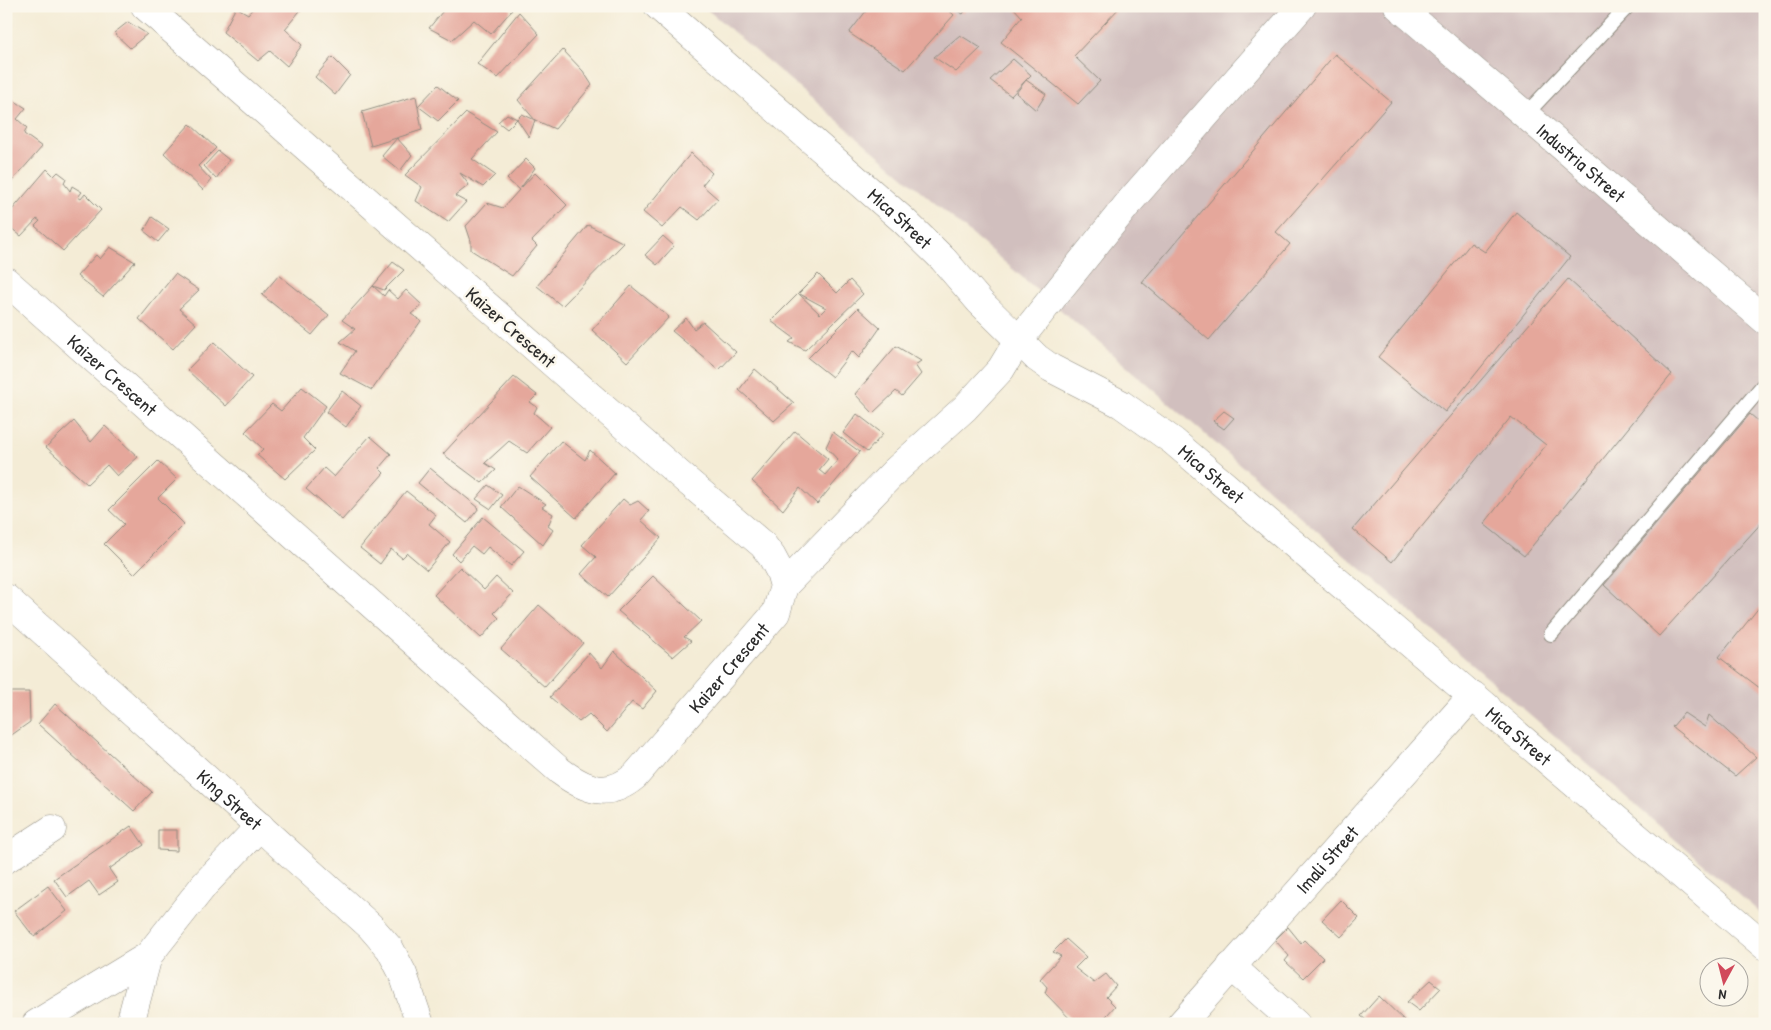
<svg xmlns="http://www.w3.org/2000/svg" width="1771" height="1030" font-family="'Patrick Hand',sans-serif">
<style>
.industrial{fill:#d1bfbe}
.building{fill:#e5a79b;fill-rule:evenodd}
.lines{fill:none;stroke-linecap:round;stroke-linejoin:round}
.service-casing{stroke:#908c80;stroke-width:16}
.minor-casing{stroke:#908c80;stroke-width:29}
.tertiary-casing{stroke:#908c80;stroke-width:29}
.service{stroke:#fff;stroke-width:14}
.minor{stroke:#fff;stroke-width:28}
.tertiary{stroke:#fff;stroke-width:28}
.labels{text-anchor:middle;stroke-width:5;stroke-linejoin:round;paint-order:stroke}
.street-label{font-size:19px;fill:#2b2b2b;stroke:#fbf7ec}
</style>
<rect width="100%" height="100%" fill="#fbf7ec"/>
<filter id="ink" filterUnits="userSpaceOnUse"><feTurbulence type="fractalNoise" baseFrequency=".02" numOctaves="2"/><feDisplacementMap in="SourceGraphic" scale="10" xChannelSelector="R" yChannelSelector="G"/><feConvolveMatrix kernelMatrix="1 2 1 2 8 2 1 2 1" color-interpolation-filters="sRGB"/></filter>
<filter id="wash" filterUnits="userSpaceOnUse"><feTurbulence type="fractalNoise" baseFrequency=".0096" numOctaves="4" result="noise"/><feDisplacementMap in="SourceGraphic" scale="20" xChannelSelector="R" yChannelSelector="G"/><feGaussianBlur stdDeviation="1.12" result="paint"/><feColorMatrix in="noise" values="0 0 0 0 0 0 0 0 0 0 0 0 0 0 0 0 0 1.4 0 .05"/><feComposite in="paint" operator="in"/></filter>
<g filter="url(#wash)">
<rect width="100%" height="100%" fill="#f4ecd6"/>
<!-- industrial -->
<polygon class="industrial" points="703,6 1765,6 1765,917 1069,317"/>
<g id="blocks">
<!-- building -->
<g class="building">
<polygon points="255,6 304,6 285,29 302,45 287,66 270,51 258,61 223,32 236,7 248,14"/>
<polygon points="447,6 507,6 512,10 491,34 474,20 452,40 429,28"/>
<polygon points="870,6 944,6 954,15 905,70 849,33"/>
<polygon points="950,6 968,6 963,14"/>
<polygon points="1012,6 1121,6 1074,56 1100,81 1078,104 1001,42 1022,17"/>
<polygon points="519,12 539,34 498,78 477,64"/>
<polygon points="128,22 147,34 130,48 114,33"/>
<polygon points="960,35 981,48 956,72 934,57"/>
<polygon points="563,50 583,71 592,85 555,129 535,120 518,100"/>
<polygon points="1335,54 1391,102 1276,232 1290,244 1209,340 1142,282"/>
<polygon points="332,57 350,75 335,95 315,77"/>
<polygon points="1013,59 1031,75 1026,80 1046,94 1036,110 1016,93 1026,80 1011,96 990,80"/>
<polygon points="438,85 458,101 438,121 418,106"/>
<polygon points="7,96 26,108 17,119 27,128 24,134 42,147 6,188"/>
<polygon points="416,96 422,130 371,146 362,112"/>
<polygon points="466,113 497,132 472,159 495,175 483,187 460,173 469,185 455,196 466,202 448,222 416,201 422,187 405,175"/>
<polygon points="507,114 517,119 507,129 498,122"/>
<polygon points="522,114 535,120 529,137 517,119"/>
<polygon points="190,124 216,148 198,166 211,180 203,190 164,153"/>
<polygon points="397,138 412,155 400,171 382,156"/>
<polygon points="218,151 229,160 216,179 204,166"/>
<polygon points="691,153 712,173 702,185 718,199 699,220 682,207 662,228 643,212"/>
<polygon points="526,159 535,168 520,189 535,173 567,205 532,241 537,246 512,276 471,250 471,241 466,226 487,203 503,208 519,190 507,179"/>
<polygon points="47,169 54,176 58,172 66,178 64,183 70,191 72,186 82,192 78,197 81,199 85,194 101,210 63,251 35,226 40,221 37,219 21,236 6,224 6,217"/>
<polygon points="1516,212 1570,257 1445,412 1378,357 1471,243 1485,252"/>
<polygon points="152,217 169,229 158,242 144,231"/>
<polygon points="588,225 624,243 562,306 537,286"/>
<polygon points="663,236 674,246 657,265 645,255"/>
<polygon points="110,247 135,262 103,297 77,276 96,255 100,259"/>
<polygon points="393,262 404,270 384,290 373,286"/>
<polygon points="175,274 199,290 179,309 196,324 173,349 139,319"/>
<path d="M818 274 837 293 850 280 863 294 805 350 789 342 794 338 771 321ZM798 293 826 308 820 314Z"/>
<polygon points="279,275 329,315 312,335 262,295"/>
<polygon points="1568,279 1672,374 1524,556 1484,524 1546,445 1511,417 1392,562 1353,529"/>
<polygon points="373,286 384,296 388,290 398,299 406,290 422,305 411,314 421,321 372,390 340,373 355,351 340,342 355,329 342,320"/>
<polygon points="631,286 669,317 627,362 592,330"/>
<polygon points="858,308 880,328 859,358 852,351 832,377 808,358"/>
<polygon points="686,318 694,329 703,322 736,352 719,370 672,331"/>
<polygon points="214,342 252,377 226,406 187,370"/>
<polygon points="896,346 921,361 915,365 921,374 902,396 896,391 873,413 855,394"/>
<polygon points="755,369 794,403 774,421 739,390"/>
<polygon points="514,377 537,395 530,402 537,407 534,413 550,427 527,453 509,441 485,463 496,470 482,483 443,454"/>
<polygon points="302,387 326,406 303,438 315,450 285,479 257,455 263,449 245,432 272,404 281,411"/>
<polygon points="342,391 361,406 346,427 326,412"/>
<polygon points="1224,411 1234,418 1224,429 1213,421"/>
<polygon points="857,414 883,434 867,452 843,433"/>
<polygon points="1750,414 1765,427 1765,519 1659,636 1604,585"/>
<polygon points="74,421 91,442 105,426 138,457 117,476 107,465 87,484 46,447"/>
<polygon points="795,431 828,459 819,470 825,475 838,460 826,447 833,432 860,452 817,504 800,488 783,510 752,481"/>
<polygon points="370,436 391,454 379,468 384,473 342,520 306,489 324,468 334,477"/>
<polygon points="561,441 585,460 590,450 615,473 576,518 530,477"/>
<polygon points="158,461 177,479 158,498 184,524 134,574 104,544 124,524 109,510"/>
<polygon points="430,468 479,508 467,523 418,483"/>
<polygon points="488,485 502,495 491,509 476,499"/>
<polygon points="518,486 546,504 542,507 553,514 548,526 553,530 543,545 501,507"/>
<polygon points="406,491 436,515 429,524 450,542 427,570 407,553 402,558 391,549 380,564 360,548"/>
<polygon points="623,499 630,505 638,501 649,511 641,520 661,538 608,597 581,574 596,557 582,545"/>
<polygon points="483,517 524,551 511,566 488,547 482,554 472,546 459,561 452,554"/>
<polygon points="460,567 484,590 496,577 513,593 494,613 499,618 481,638 434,595"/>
<polygon points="653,576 701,621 684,637 691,641 673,657 618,611"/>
<polygon points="1765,600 1765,692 1719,657"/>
<polygon points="539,605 583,643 545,687 501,649"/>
<polygon points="614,651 657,691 642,709 632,702 607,732 589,714 579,722 550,697 589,653 602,668"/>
<polygon points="11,692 29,692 30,722 6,739 6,706"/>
<polygon points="55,704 152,792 134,811 38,724"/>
<polygon points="1684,713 1705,727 1709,715 1756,757 1735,776 1672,727"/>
<polygon points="131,826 144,845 109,869 118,882 99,895 89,881 67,897 54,879"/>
<polygon points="158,830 177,830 177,851 158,850"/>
<polygon points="48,886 67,911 34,937 14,911"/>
<polygon points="1341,900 1359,918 1341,937 1322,920"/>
<polygon points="1288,927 1301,943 1304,940 1323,958 1303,978 1285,961 1289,956 1275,940"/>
<polygon points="1066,939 1086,957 1075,968 1094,983 1106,974 1116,986 1106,997 1115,1006 1100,1023 1101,1024 1075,1024 1045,993 1047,987 1040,979 1061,956 1053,952"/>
<polygon points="1431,980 1441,988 1419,1011 1407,1002"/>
<polygon points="1379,996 1408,1024 1371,1024 1361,1016"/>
</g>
</g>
</g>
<g filter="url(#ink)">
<use href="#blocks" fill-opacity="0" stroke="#908c80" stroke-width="1"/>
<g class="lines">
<defs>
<g id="service">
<polyline points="1526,114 1628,6"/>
<polyline points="1551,634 1765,383"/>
</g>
<g id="minor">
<path id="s1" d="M658 6 903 220 943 259 980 302 1037 358 1051 368 1121 404 1173 441 1765 946"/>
<path id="s2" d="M1398 6 1765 320"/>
<path id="s3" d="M6 281 560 771C586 790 608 799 635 776L776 613 784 586 780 572 772 557 763 545 686 480 145 6"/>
<polyline points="784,586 894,472 965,408 1001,369 1018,341 1131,200 1302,6"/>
<polyline points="6,859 52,829"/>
<polyline points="1231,966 1296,1024"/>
<polyline points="36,1024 148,956 205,884 260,826"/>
<polyline points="130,1024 148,956"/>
<path id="s4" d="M1181 1024 1473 695 1487 707"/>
</g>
<g id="tertiary">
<path id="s5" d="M6 598 370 926 390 949 403 974 420 1024"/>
</g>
</defs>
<!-- service casing -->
<use href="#service" class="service-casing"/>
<!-- minor casing -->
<use href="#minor" class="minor-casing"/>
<!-- tertiary casing -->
<use href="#tertiary" class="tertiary-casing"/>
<!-- service -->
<use href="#service" class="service"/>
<!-- minor -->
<use href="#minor" class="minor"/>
<!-- tertiary -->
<use href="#tertiary" class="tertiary"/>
</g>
</g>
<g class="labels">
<!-- street labels -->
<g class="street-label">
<text dy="7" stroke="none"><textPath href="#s2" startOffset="241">Industria Street</textPath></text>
<text dy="7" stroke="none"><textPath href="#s1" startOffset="322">Mica Street</textPath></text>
<text transform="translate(511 327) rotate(41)" y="7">Kaizer Crescent</text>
<text dy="7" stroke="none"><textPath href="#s3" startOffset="142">Kaizer Crescent</textPath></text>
<text dy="7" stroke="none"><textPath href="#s1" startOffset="728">Mica Street</textPath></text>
<text dy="7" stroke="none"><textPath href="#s3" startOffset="966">Kaizer Crescent</textPath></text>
<text dy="7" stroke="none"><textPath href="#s1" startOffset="1132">Mica Street</textPath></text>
<text dy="7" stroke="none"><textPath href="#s5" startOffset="301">King Street</textPath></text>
<text dy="7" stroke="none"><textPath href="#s4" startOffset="220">Imali Street</textPath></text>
</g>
</g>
<!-- margin -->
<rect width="1771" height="1030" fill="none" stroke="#fbf7ec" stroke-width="25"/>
<!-- north arrow -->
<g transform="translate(1724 982) rotate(187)"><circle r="24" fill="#fbf7ec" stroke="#a8a59f"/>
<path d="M0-4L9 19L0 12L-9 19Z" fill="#d1495b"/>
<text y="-8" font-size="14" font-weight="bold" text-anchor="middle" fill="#2b2b2b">N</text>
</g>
</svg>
